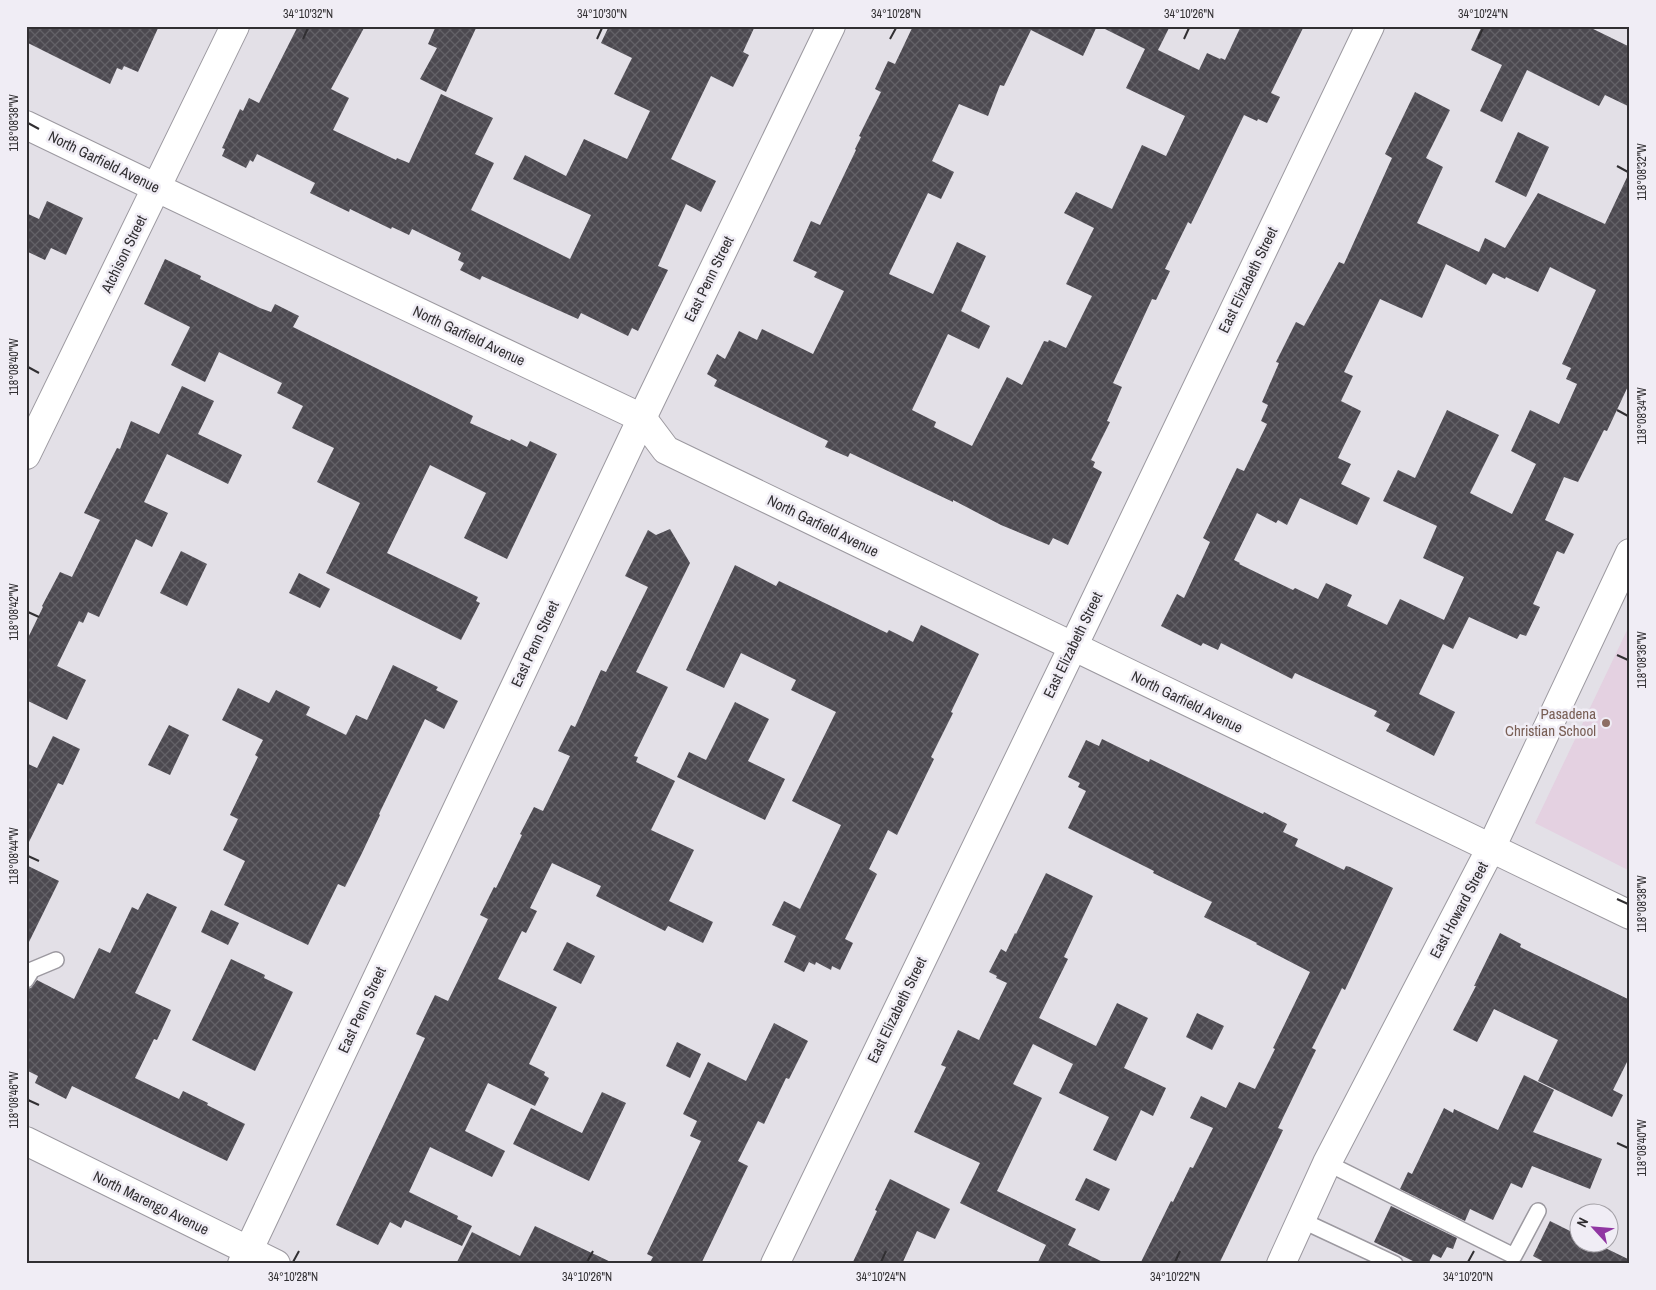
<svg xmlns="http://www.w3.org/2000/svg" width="1656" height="1290" font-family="'Archivo Narrow',sans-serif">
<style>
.education{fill:#e4d1e1}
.building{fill:url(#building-cross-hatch);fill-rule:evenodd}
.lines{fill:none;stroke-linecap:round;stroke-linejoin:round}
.lane-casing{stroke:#9c99a0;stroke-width:18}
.street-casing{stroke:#9c99a0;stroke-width:30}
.secondary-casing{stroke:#9c99a0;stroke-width:30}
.lane{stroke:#fff;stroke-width:15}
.street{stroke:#fff;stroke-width:28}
.secondary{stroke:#fff;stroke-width:28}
.ticks{fill:none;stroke:#312f32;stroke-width:2}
.education-dot{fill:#8d6e63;stroke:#f0edf5;stroke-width:2}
.labels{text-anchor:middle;stroke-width:5;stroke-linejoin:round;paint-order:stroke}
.street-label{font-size:15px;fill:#312f32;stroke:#f0edf5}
.education-label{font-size:15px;fill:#785e54;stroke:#f0edf5;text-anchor:end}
.neatline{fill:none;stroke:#312f32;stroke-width:2}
.ticks-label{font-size:12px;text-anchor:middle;fill:#312f32}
</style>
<defs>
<pattern id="building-cross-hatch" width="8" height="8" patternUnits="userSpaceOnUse" patternTransform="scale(1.25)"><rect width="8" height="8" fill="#4c4950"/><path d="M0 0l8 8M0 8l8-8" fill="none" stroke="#636167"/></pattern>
</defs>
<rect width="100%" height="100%" fill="#e3e0e7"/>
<!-- education -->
<polygon class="education" points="1630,624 1630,871 1535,823"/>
<!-- building -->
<g class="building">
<polygon points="26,26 159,26 138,72 124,66 122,70 117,68 110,84 26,42"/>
<polygon points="298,26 365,26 331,89 349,98 333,130 396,160 397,158 409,163 441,94 493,118 475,154 494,163 471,210 570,259 591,215 513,179 525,155 566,176 584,139 627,159 650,111 614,94 632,58 601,43 609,26 755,26 743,52 749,55 733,87 711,76 671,159 716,181 701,212 686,204 658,266 668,270 638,331 632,328 628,336 581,313 578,319 482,276 480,280 460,270 464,263 458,260 461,253 412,229 409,235 392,227 391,229 350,209 349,212 310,193 315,183 257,154 253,162 250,160 246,168 222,156 225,149 222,148 240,109 243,111 249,98 259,103"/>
<polygon points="436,26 477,26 446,92 420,79 437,48 428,44"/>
<polygon points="913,26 1097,26 1083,56 1031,30 1004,86 1000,85 988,116 959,104 932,161 954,172 941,199 928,193 889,274 933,294 957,242 986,256 961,311 990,326 979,349 948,334 912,410 936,422 934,427 972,446 1007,377 1022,385 1044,341 1048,342 1049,340 1066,348 1092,296 1066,284 1094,228 1064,213 1076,192 1112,209 1142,145 1166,156 1185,116 1126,88 1145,49 1099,26 1170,26 1158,50 1199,70 1207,53 1220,59 1221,58 1225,60 1241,26 1304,26 1271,93 1280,97 1267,123 1258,119 1257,121 1244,115 1191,224 1188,222 1165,269 1170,271 1156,300 1152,299 1113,383 1122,387 1107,421 1110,422 1091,460 1095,462 1093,467 1102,472 1068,545 1053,538 1049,545 1001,525 953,500 953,502 850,453 848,457 825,447 828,441 714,386 717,380 707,374 717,354 725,359 739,331 757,340 762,329 813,354 844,291 814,277 817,272 793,261 811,221 820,225 856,150 855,149 861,137 859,136 881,92 875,89 888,61 895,64"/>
<polygon points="1482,26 1587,26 1630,47 1630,107 1605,95 1599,106 1527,70 1502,122 1480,111 1502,65 1471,50"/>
<path d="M1415 92 1450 110 1426 158 1443 167 1417 223 1479 252 1485 238 1505 248 1538 193 1605 224 1630 171V382L1607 431 1604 430 1578 482 1564 477 1545 520 1574 534 1564 554 1557 551 1533 604 1540 607 1526 636 1520 634 1517 639 1469 617 1453 649 1443 644 1419 694 1455 712 1434 756 1386 731 1390 724 1374 716 1377 711 1295 673 1292 679 1221 643 1218 650 1203 643 1201 646 1161 626 1177 594 1184 598 1210 542 1203 538 1237 468 1244 471 1267 424 1261 421 1268 405 1262 402 1279 363 1276 362 1296 322 1304 326 1339 262 1344 264 1392 158 1385 154ZM1446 264 1486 285 1493 273 1505 279 1506 277 1538 292 1550 267 1596 290 1562 364 1571 368 1566 379 1577 384 1559 424 1530 410 1511 451 1536 464 1512 514 1470 493 1499 435 1447 410 1415 478 1398 470 1383 501 1437 526 1423 558 1464 577 1444 620 1400 599 1387 625 1347 606 1352 595 1326 583 1318 599 1295 588 1293 590 1239 564 1240 563 1234 560 1257 513 1276 523 1278 520 1287 525 1300 498 1357 525 1370 498 1341 484 1351 464 1338 458 1361 411 1341 401 1353 376 1344 372 1380 299 1422 318Z"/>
<polygon points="1518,132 1549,147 1526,197 1495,182"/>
<polygon points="47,201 83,218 66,255 51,248 45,260 26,251 26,213 39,219"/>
<polygon points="165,259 201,276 200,279 260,308 271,312 275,304 299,316 293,327 473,416 470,423 510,441 511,439 527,447 530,441 557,454 507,559 464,538 486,493 430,465 387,553 478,597 476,601 480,603 461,640 326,573 360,503 317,482 334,448 292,428 303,406 277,393 282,383 219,352 205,382 171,365 190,327 144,304"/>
<polygon points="182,386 214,401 198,434 242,455 228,484 167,454 144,502 168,513 152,547 136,539 99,617 88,612 83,623 79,621 57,666 86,680 67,720 26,700 26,642 43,607 42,606 60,572 72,577 100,520 84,513 117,448 120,449 131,421 159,434"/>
<polygon points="670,529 690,563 636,672 668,687 634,756 638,757 636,762 675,781 651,830 694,850 669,901 713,922 703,943 668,926 665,931 596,896 601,886 552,863 530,908 537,911 526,933 522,931 498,979 557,1007 529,1064 545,1072 544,1075 549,1078 535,1106 488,1083 465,1131 505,1151 492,1177 430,1147 409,1192 458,1216 457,1219 472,1226 462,1246 405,1220 401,1228 390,1222 378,1245 336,1225 425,1038 416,1034 435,995 448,1001 488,919 480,915 494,887 496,888 522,835 520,834 534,807 543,811 570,756 558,751 571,725 575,727 601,670 606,672 648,587 625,576 648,530 656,535"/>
<polygon points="181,551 207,564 187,606 160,593"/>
<polygon points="735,565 776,586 779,581 887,633 889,630 913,642 921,625 979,654 951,712 953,713 931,757 934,759 897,835 888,830 869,869 877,874 845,939 853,943 840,970 832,966 831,970 816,962 815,965 809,962 804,972 784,962 796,936 772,925 784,901 800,909 841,825 792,801 836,712 791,690 796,680 741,653 724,688 686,670"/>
<polygon points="299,573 330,589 320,608 289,593"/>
<polygon points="393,665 438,687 436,690 458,701 444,729 425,719 379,814 380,815 362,853 345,887 338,884 308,945 224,905 245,861 223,850 238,819 230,815 258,757 255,755 263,740 222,720 238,688 269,703 276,690 310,707 306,715 346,735 356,715 367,720"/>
<polygon points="735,702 769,719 748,761 785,779 765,820 677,777 689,752 706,760"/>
<polygon points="169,725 189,735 170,775 148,765"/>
<polygon points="53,736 80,749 63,785 58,783 26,848 26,763 37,768"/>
<polygon points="1102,739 1149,762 1150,759 1263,814 1264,812 1287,824 1283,832 1298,839 1295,846 1344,870 1346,866 1350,867 1393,888 1345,990 1342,988 1312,1048 1316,1050 1278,1128 1283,1130 1219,1264 1140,1264 1171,1201 1173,1202 1190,1167 1193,1168 1213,1128 1190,1118 1201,1096 1226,1108 1239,1082 1255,1089 1275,1049 1273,1048 1310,972 1256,944 1257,943 1204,917 1212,902 1153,873 1154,871 1068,828 1086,791 1078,787 1080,783 1068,777 1086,740 1099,746"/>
<polygon points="26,865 59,881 26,948"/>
<polygon points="1046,873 1093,896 1064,957 1068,959 1039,1018 1096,1046 1117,1003 1148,1018 1124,1068 1166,1088 1153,1116 1141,1110 1116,1161 1093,1150 1109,1117 1059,1093 1073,1064 1033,1044 1013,1084 1042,1098 997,1191 1076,1229 1068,1245 1107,1264 1037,1264 1046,1245 960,1203 980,1163 914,1132 946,1067 941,1065 958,1030 979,1040 1007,983 996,978 997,976 989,972 1001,949 1006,952 1015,933 1016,934"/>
<polygon points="147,893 177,907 135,993 171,1010 157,1040 154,1039 135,1078 179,1099 183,1091 208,1103 207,1105 245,1124 227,1161 72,1086 66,1099 35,1083 38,1076 26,1070 26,989 31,988 37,980 74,999 99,948 110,953 132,907 138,910"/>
<polygon points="211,910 239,923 228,945 201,932"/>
<polygon points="1500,933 1521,944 1520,947 1630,1000 1630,1056 1613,1090 1623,1095 1612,1117 1538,1081 1558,1040 1494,1009 1477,1042 1453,1030 1476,986 1474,986"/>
<polygon points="567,942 595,956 581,984 553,970"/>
<polygon points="231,959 265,975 264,978 293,992 255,1071 192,1040"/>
<polygon points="1197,1013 1224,1026 1212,1050 1186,1037"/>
<polygon points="774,1023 808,1041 789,1079 786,1078 764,1124 758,1121 738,1161 748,1166 701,1264 649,1264 653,1257 647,1254 701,1141 690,1136 697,1121 683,1114 708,1062 746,1081"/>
<polygon points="677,1042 701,1054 690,1078 666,1066"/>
<polygon points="1524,1075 1554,1090 1533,1132 1602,1159 1590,1189 1532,1166 1522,1188 1511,1183 1493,1220 1470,1209 1465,1221 1400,1189 1408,1172 1412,1174 1444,1108 1453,1113 1454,1109 1498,1130"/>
<polygon points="602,1092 626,1103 589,1181 513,1144 531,1108 582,1133"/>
<polygon points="1086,1178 1110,1189 1099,1211 1075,1200"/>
<polygon points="890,1179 950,1209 935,1239 917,1231 902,1264 852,1264 877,1211 875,1210"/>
<polygon points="1391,1206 1457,1238 1453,1249 1447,1247 1441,1258 1433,1254 1428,1264 1419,1264 1374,1242"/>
<polygon points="1550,1221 1578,1235 1578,1242 1593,1242 1630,1260 1630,1264 1548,1264 1533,1256"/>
<polygon points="535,1226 615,1264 456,1264 472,1232 520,1256"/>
</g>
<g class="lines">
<defs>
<g id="lane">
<polyline points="26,980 32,970 56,960"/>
<polyline points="1327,1163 1514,1256 1538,1211"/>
<polyline points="1301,1220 1395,1264"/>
</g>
<g id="street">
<polyline points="26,125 157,188 642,418 666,450 1630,915"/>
<polyline points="26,455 235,26"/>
<polyline points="242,1264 642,418 831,26"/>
<polyline points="775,1264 1083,626 1370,26"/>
<polyline points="1281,1264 1327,1163 1491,848 1630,553"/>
</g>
<polyline id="secondary" points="26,1141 276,1264"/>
</defs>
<!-- lane casing -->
<use href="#lane" class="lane-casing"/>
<!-- street casing -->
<use href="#street" class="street-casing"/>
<!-- secondary casing -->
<use href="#secondary" class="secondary-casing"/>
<!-- lane -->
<use href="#lane" class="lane"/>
<!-- street -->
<use href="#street" class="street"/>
<!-- secondary -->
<use href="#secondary" class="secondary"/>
</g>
<!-- ticks -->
<path class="ticks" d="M303 39 308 28M597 39 602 28M890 39 896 28M1184 39 1189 28M1478 39 1483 28M28 123 39 129M1617 166 1628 172M28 367 39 373M1617 410 1628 416M28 612 39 617M1617 655 1628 660M28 856 39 861M1617 899 1628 904M28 1100 39 1105M1617 1143 1628 1148M293 1262 299 1251M587 1262 593 1251M881 1262 886 1251M1175 1262 1180 1251M1468 1262 1474 1251"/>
<!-- markers -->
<circle class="education-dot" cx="1606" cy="723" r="5"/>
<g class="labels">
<!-- street labels -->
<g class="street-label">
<text transform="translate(104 162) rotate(26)" y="5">North Garfield Avenue</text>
<text transform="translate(124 254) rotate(-64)" y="5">Atchison Street</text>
<text transform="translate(709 279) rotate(-64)" y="5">East Penn Street</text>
<text transform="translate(1248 280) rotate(-64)" y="5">East Elizabeth Street</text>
<text transform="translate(469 336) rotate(25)" y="5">North Garfield Avenue</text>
<text transform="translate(823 526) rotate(26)" y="5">North Garfield Avenue</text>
<text transform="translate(535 644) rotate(-65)" y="5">East Penn Street</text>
<text transform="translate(1073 645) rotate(-64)" y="5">East Elizabeth Street</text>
<text transform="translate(1187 702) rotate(26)" y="5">North Garfield Avenue</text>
<text transform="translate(1459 910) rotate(-62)" y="5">East Howard Street</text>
<text transform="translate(362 1010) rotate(-65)" y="5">East Penn Street</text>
<text transform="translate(897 1010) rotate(-64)" y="5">East Elizabeth Street</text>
<text transform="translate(151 1203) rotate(26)" y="5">North Marengo Avenue</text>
</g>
<!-- education labels -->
<g class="education-label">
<text x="1596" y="719">Pasadena<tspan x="1596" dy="17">Christian School</tspan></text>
</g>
</g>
<!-- border -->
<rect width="1656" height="1290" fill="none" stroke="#f0edf5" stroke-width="55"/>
<!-- north arrow -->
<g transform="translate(1594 1228) rotate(296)"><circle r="24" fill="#f0edf5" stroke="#a4a1a7"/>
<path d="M0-4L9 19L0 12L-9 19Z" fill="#9036a2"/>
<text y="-8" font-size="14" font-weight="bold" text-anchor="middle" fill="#312f32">N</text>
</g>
<rect x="28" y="28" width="1600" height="1234" class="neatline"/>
<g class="ticks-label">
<text x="308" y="18">34°10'32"N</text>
<text x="602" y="18">34°10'30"N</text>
<text x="896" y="18">34°10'28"N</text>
<text x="1189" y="18">34°10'26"N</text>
<text x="1483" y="18">34°10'24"N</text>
<text transform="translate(14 123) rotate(-90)" y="4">118°08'38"W</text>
<text transform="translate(1642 172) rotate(-90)" y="4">118°08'32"W</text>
<text transform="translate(14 367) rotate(-90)" y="4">118°08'40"W</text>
<text transform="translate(1642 416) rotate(-90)" y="4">118°08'34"W</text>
<text transform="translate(14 612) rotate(-90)" y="4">118°08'42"W</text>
<text transform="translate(1642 660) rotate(-90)" y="4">118°08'36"W</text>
<text transform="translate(14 856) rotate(-90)" y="4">118°08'44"W</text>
<text transform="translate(1642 904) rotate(-90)" y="4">118°08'38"W</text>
<text transform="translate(14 1100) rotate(-90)" y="4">118°08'46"W</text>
<text transform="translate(1642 1148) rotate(-90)" y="4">118°08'40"W</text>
<text x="293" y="1281">34°10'28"N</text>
<text x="587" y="1281">34°10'26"N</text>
<text x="881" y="1281">34°10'24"N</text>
<text x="1175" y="1281">34°10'22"N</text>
<text x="1468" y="1281">34°10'20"N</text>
</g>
</svg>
